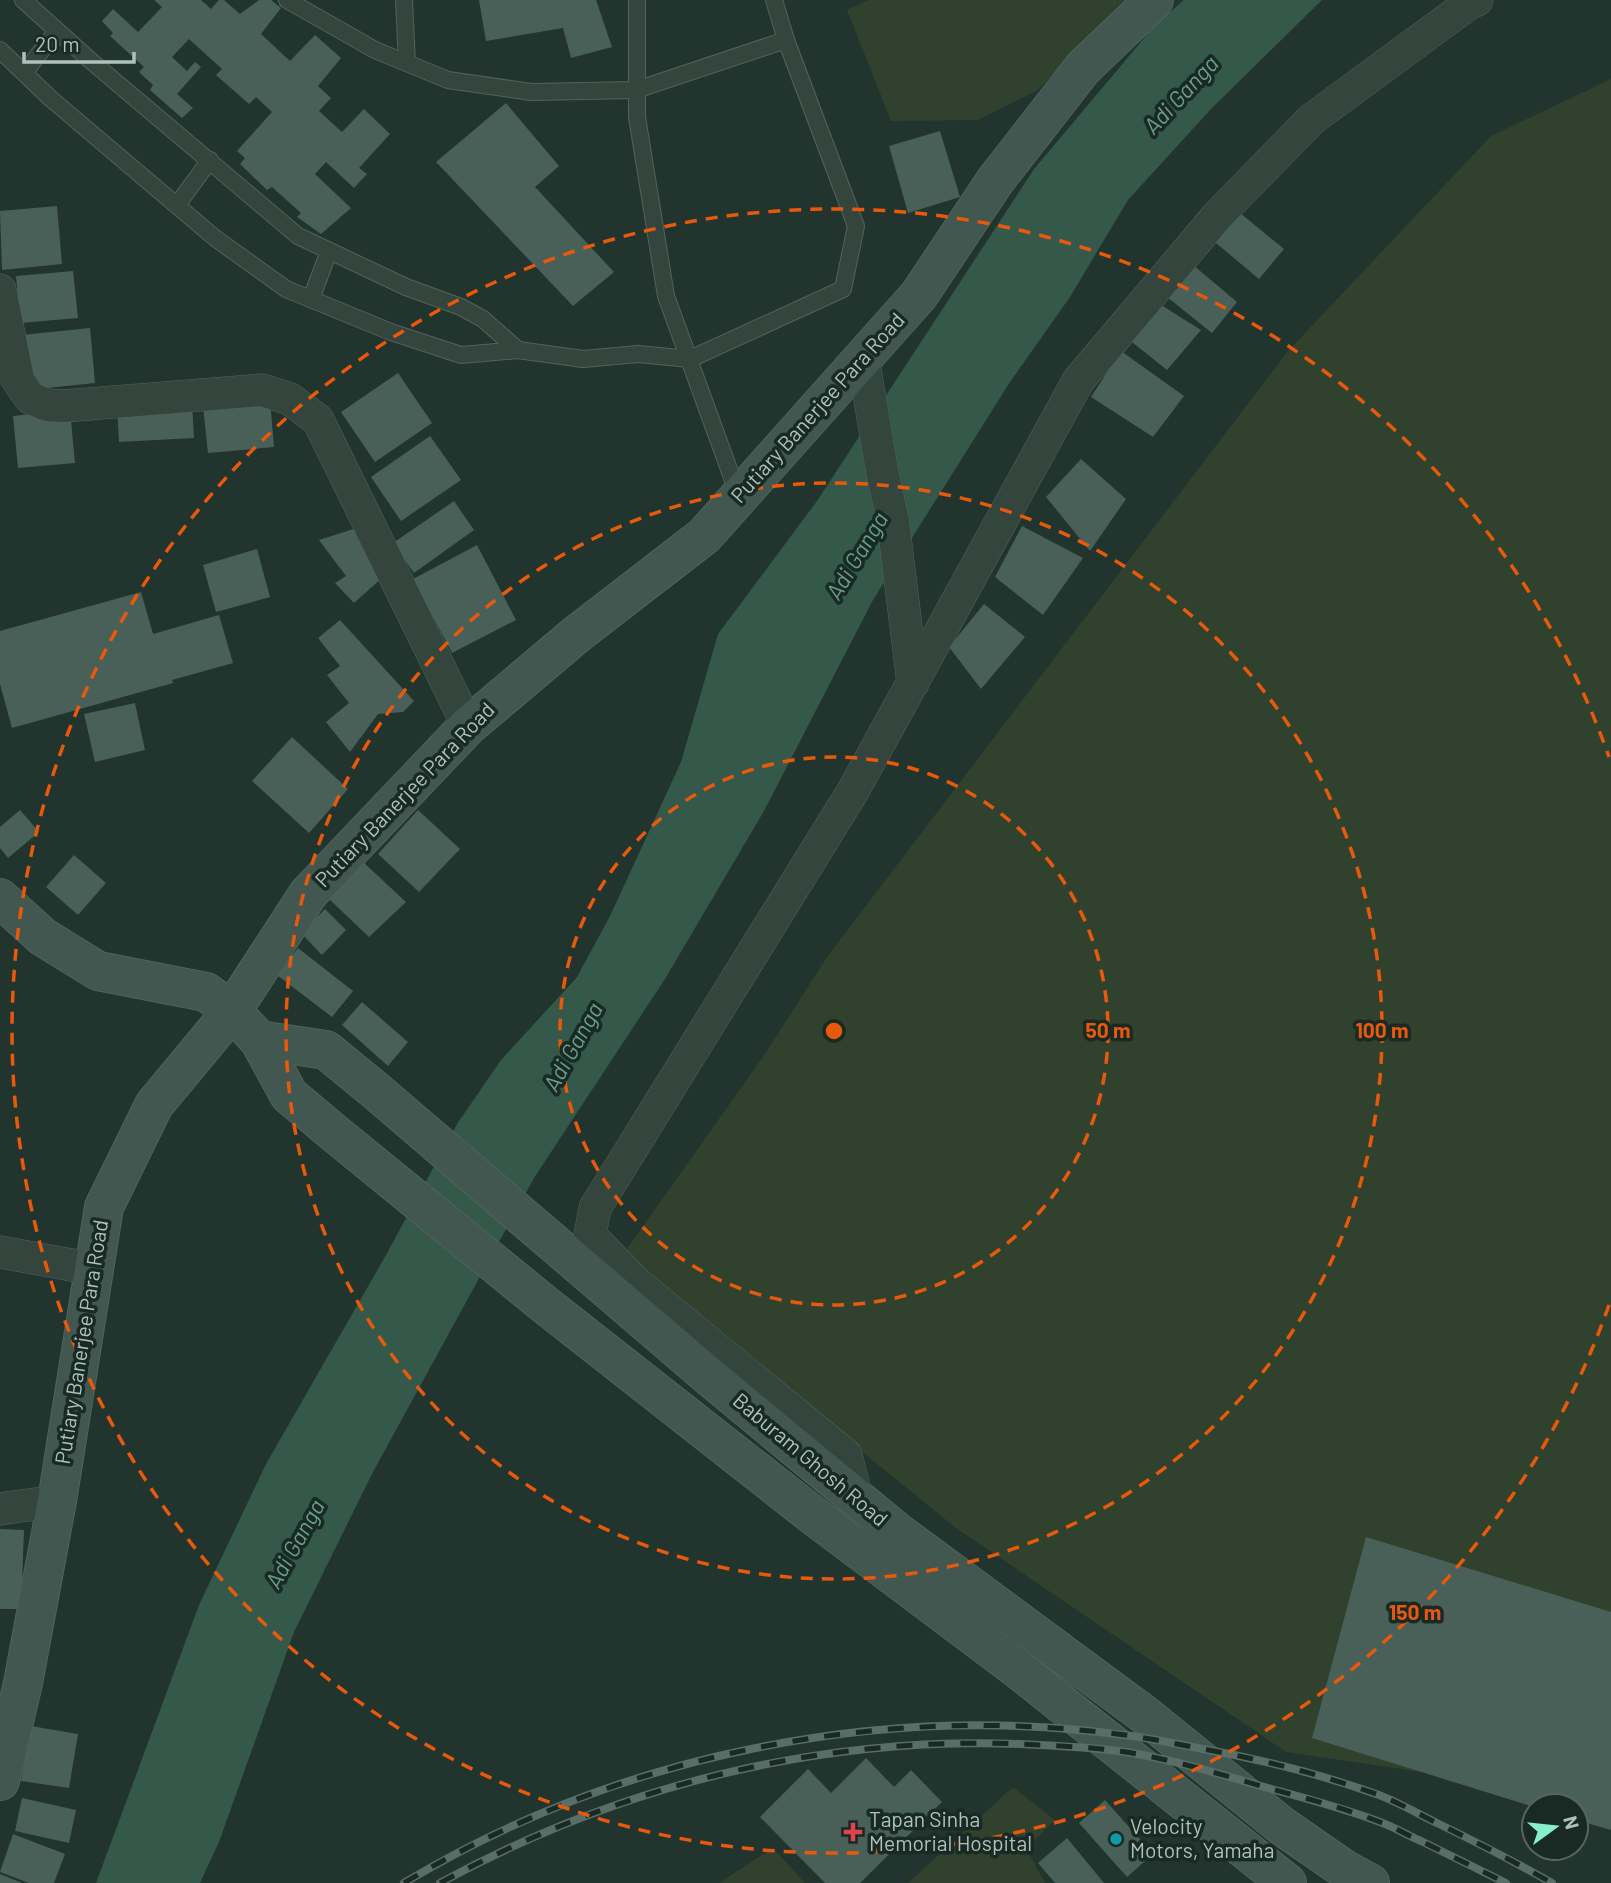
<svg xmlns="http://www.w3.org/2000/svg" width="1611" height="1883" font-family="Barlow,sans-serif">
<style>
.green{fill:#30422e}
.water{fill:#34584a}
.building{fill:#496058}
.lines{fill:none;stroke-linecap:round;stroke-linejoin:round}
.lane-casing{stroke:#51635c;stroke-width:18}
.street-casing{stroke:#51635c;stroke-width:33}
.secondary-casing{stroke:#51635c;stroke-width:40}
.lane{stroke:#34453e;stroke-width:16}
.street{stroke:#34453e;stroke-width:32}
.secondary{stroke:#425750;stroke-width:38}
.rail-casing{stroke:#586e66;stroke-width:8}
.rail{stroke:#192923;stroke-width:5;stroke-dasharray:16;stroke-linecap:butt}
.ring{fill:none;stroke:#e8590c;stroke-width:3.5;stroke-dasharray:12 9}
.health-dot{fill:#e0444e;stroke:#192923;stroke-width:2.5}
.culture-dot{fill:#0f9aa8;stroke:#192923;stroke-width:2.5}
.labels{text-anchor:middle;stroke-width:7;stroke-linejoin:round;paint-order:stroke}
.street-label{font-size:21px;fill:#aec2bb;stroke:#192923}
.poi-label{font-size:21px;fill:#aec2bb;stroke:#192923;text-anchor:start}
.water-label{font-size:23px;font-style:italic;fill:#699e8a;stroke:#192923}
.centre{fill:#e8590c;stroke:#192923;stroke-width:3.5}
.ring-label{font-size:21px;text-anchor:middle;font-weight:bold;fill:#e8590c;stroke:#192923;stroke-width:7;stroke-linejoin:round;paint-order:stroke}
</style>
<rect width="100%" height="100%" fill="#21342d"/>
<!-- green -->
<g class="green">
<polygon points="868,0 1124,0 1090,34 1038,90 978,120 891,121 847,10"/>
<polygon points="1611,79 1611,1800 1286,1752 956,1528 621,1257 765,1054 827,957 1288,351 1491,136"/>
<polygon points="1013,1787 1055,1820 1026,1848 1045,1883 908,1883"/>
<polygon points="773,1848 805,1883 719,1883"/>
</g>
<!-- water -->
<polygon class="water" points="1184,0 1322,0 1211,109 1128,200 1070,297 1010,382 873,600 764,811 665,979 534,1178 373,1472 294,1632 219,1842 200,1883 96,1883 199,1605 266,1464 386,1255 457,1124 501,1060 577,977 610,916 681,762 718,634 817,501 1034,169 1156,24"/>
<!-- building -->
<g class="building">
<polygon points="154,0 201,0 211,9 219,0 224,0 240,14 259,0 271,0 281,8 261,34 290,61 315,35 341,58 318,86 331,98 319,111 342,132 364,109 390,134 359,168 367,174 354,188 326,162 315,174 351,208 321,234 297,217 301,213 272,187 267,190 240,164 245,158 237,151 272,112 256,97 249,104 216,75 222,69 189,39 172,57 187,71 195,62 201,67 177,94 193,108 182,118 150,90 153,85 139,72 144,67 110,36 113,33 102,21 113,9 138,32 162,7"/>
<polygon points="479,0 596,0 612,47 571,58 563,28 486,41"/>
<polygon points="506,103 559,166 535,187 614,272 573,306 436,162"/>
<polygon points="940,131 960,197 908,213 889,146"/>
<polygon points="57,206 62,264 2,270 0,211"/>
<polygon points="1234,208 1284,249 1259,279 1210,238"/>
<polygon points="1193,265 1237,302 1212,333 1167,297"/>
<polygon points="73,271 78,318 20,323 16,276"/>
<polygon points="1158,303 1201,330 1167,370 1127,338"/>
<polygon points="90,328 95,383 28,390 22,335"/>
<polygon points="1121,351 1184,396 1153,437 1091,397"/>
<polygon points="398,373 432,423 375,462 341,412"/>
<polygon points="270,400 274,447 208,453 203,406"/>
<polygon points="192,403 194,438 119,442 117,406"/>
<polygon points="70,410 75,463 18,468 13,416"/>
<polygon points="430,436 461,480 401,521 371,477"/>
<polygon points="1081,459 1126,499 1090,551 1046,497"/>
<polygon points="454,501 474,530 414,573 393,543"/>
<polygon points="363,526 383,577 354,603 335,583 346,576 319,540"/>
<polygon points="1022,526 1083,558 1043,615 995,577"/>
<polygon points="477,545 516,620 452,653 413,579"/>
<polygon points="257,549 270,597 216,612 203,565"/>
<polygon points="141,592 153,634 219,615 233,663 172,680 173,683 12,728 0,684 0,631"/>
<polygon points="984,604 1025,637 981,689 949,647"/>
<polygon points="340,620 414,701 403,712 378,714 350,752 326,722 349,703 327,675 340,666 318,638"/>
<polygon points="135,703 145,750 95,762 84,714"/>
<polygon points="292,737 348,789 309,833 252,781"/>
<polygon points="20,810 39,832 8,858 0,848 0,827"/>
<polygon points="418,810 460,849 419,892 378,854"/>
<polygon points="74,855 106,883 78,915 46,887"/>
<polygon points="362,861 406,902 369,937 328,898"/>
<polygon points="325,909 346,930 322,955 301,933"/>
<polygon points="298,948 353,991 332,1017 277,975"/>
<polygon points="362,1002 408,1042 388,1066 342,1025"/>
<polygon points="0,1529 24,1530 21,1609 0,1609"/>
<polygon points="1366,1537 1611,1612 1611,1830 1576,1820 1576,1806 1534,1807 1312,1738"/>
<polygon points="31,1726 78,1734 69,1788 21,1781"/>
<polygon points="866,1758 894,1787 911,1770 942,1802 860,1883 825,1883 760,1817 808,1769 831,1793"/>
<polygon points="22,1798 76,1810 69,1843 15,1831"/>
<polygon points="1105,1800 1153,1854 1127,1877 1079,1823"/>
<polygon points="13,1834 65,1854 54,1883 29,1883 0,1872"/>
<polygon points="1067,1838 1104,1883 1055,1883 1038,1863"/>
<polygon points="0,1874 22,1883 0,1883"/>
</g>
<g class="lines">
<defs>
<g id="lane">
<polyline points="23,0 91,61 298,236 406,287 461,307 483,319 518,350"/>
<polyline points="287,0 375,50 448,80 531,92 636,90 786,40"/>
<polyline points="404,0 407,63"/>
<polyline points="637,0 637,117 666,296 738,494"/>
<polyline points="0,50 50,98 215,238 286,289 391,332 461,355 518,350 583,359 638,354 690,359 843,289 856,226 786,40 774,0"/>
<polyline points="24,73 57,31"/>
<polyline points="177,205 210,160"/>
<polyline points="311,299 329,251"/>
</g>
<g id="street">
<polyline points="0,290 17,374"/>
<polyline points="0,354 30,398 47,405 64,406 262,390 290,399 318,420 468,726"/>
<polyline points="863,358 882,471 893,521 913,683"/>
<polyline points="0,1252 94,1269"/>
<polyline points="857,1499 846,1455 635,1282 590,1235 595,1208 853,791 1078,381 1218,215 1312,119 1470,3 1477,0"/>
<polyline points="0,1509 57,1501"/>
</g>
<g id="secondary">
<polyline points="0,898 43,937 98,971 206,992 232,1011 259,1040 289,1095 333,1132 544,1304 810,1513 1019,1670 1287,1883"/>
<polyline points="259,1040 326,1050 376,1091 711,1378 896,1531 1145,1715 1282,1826 1344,1869 1370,1883"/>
<polyline points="0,1781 23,1683 57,1501 104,1207 154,1105 232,1011 308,894 468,726 577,634 704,536 919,295 995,181 1083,68 1154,0"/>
</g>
</defs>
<!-- lane casing -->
<use href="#lane" class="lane-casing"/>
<!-- street casing -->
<use href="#street" class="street-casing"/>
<!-- secondary casing -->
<use href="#secondary" class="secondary-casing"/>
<!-- lane -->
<use href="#lane" class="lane"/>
<!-- street -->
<use href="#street" class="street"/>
<!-- secondary -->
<use href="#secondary" class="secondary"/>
<defs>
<g id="rail">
<path d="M404 1883C618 1754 885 1701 1132 1736 1154 1739 1176 1744 1198 1748 1260 1759 1320 1774 1379 1795 1400 1803 1420 1815 1439 1824 1478 1843 1515 1862 1552 1883"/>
<path d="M440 1883C618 1786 818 1736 1021 1744 1058 1746 1096 1747 1132 1753 1178 1761 1223 1775 1268 1788 1305 1798 1344 1808 1380 1822 1394 1827 1407 1835 1421 1841 1449 1855 1478 1869 1506 1883"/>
</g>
</defs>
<!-- rail casing -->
<use href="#rail" class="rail-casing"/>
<!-- rail -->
<use href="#rail" class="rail"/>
</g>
<!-- distance rings -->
<g class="ring">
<circle cx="834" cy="1031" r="274"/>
<circle cx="834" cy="1031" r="548"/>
<path d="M1609 1305A822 822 0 1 1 1609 757"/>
</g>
<!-- markers -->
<path class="health-dot" d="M849.5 1821.5h7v7h7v7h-7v7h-7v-7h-7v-7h7z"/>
<circle class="culture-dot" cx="1116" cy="1839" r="7"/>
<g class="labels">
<!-- street labels -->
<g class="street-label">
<text transform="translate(818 408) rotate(-48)" y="7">Putiary Banerjee Para Road</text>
<text transform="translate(405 795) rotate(-46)" y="7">Putiary Banerjee Para Road</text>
<text transform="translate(82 1342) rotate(-81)" y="7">Putiary Banerjee Para Road</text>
<text transform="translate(810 1460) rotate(40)" y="7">Baburam Ghosh Road</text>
</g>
<!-- poi labels -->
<g class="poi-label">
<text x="869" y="1827">Tapan Sinha<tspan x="869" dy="24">Memorial Hospital</tspan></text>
<text x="1130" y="1834">Velocity<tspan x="1130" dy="24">Motors, Yamaha</tspan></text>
</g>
<!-- water labels -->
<g class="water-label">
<text transform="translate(1181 95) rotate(-47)" y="8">Adi Ganga</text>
<text transform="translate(857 556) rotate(-59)" y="8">Adi Ganga</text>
<text transform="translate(573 1047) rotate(-61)" y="8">Adi Ganga</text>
<text transform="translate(295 1544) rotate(-61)" y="8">Adi Ganga</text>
</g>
</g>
<circle cx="834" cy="1031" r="10" class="centre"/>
<g class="ring-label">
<text x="1108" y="1038">50 m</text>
<text x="1382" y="1038">100 m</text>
<text x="1415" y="1620">150 m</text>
</g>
<!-- north arrow -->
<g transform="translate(1555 1827) rotate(75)"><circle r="33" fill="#192923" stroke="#556660" stroke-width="2"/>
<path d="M0-5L12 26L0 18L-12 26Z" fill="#86eecb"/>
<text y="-10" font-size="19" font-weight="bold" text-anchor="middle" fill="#aec2bb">N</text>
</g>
<!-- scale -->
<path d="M24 52v10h110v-10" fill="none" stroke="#aec2bb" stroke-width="3.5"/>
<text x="35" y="52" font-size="21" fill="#aec2bb" stroke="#192923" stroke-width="5" paint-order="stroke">20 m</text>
</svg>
